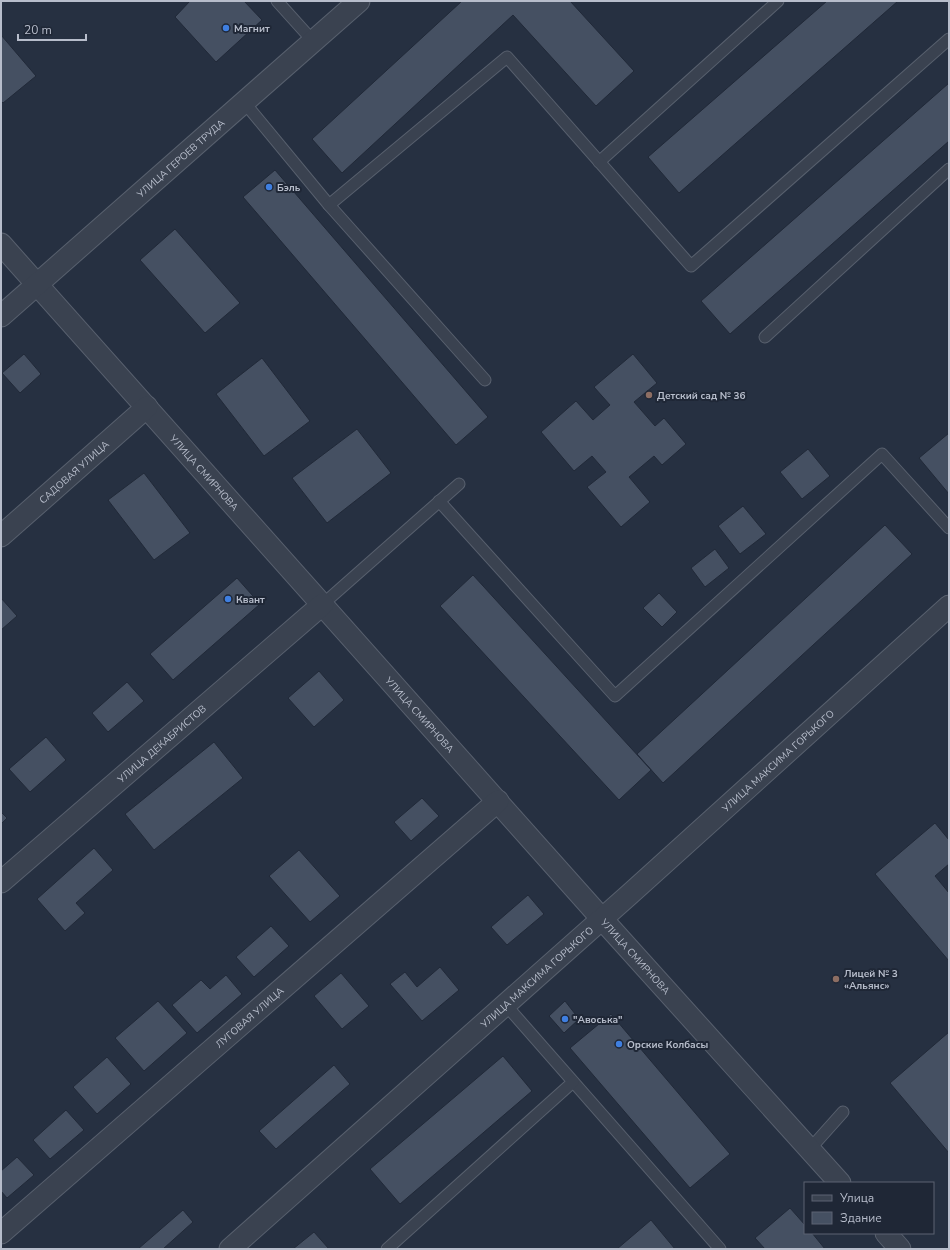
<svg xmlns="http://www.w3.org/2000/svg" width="950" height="1250" font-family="'Nunito Sans',sans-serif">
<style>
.building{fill:#455062;stroke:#212938}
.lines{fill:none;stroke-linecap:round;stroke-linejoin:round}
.lane-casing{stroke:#58606e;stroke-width:13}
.street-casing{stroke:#58606e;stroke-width:23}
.lane{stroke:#3a4250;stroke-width:11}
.street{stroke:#3a4250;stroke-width:21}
.shop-dot{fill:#3f7fe0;stroke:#1f2736;stroke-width:1.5}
.education-dot{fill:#8d6e63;stroke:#1f2736;stroke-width:1.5}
.labels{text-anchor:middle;stroke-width:4;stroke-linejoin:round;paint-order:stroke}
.poi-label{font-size:10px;font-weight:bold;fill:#b7bdcb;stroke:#1f2736;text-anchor:start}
.street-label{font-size:10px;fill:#b7bdcb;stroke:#1f2736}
</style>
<rect width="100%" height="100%" fill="#263041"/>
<!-- building -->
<g class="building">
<polygon points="190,1 244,1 262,20 216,62 175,17"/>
<polygon points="462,1 570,1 634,71 596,106 513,15 342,173 312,139"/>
<polygon points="827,1 898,1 679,193 648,157"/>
<polygon points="1,35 36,76 3,103 1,101"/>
<polygon points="949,83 949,141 730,334 701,301"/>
<polygon points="275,170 488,417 456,445 243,197"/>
<polygon points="175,229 240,303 205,333 140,260"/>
<polygon points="24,354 41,374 20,393 2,373"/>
<polygon points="633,354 657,383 634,402 655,426 664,418 686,444 662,465 654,456 629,477 650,502 621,527 587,487 606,472 592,456 574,471 541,432 576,401 593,420 610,405 594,387"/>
<polygon points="262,358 310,421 264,456 216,394"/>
<polygon points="357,429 391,473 327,523 292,478"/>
<polygon points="949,433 949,494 919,458"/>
<polygon points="808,449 830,476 802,499 780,472"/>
<polygon points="144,473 190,533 154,560 108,500"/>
<polygon points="743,506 766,534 740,554 718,526"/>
<polygon points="885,525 912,554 663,783 637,754"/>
<polygon points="715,549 729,568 705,587 691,568"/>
<polygon points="473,575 651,770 619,800 440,606"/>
<polygon points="237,578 260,604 173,680 150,654"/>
<polygon points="659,593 677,612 662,627 643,608"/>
<polygon points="1,598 17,616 1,630"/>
<polygon points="319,671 344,700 314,727 288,698"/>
<polygon points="127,682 144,701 108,732 92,713"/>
<polygon points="46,737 66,760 30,792 9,769"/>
<polygon points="214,742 243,778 154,850 125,814"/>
<polygon points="422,798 439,816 411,841 394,822"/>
<polygon points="1,812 7,818 1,824"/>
<polygon points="935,823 949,840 949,864 935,876 949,893 949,961 875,874"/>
<polygon points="94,848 113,870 76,903 85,913 65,931 37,899"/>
<polygon points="299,850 340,896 310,922 269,876"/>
<polygon points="528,895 544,914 507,945 491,927"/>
<polygon points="271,926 289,946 254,977 236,957"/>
<polygon points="440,967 459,990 422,1021 390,984 405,972 417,987"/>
<polygon points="341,973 369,1006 342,1029 314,996"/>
<polygon points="226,975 242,994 197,1033 172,1005 201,980 210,989"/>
<polygon points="158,1001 187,1033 144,1071 115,1038"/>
<polygon points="565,1001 579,1019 564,1033 549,1016"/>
<polygon points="611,1014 730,1154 690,1188 570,1048"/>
<polygon points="949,1032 949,1153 890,1083"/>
<polygon points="503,1056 532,1091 400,1204 370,1169"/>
<polygon points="107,1057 131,1084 97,1114 73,1087"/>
<polygon points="334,1065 350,1084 276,1149 259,1131"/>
<polygon points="66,1110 84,1130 50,1159 33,1140"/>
<polygon points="17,1157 34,1175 7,1198 1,1191 1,1171"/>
<polygon points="790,1208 805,1225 805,1233 812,1233 825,1249 765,1249 755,1238"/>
<polygon points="183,1210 193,1222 163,1249 138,1249"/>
<polygon points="651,1220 675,1249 617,1249"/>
<polygon points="314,1232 329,1249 293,1249"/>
</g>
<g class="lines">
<defs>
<g id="lane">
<polyline points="277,1 313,41"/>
<polyline points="244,102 329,205 485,380"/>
<polyline points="599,162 778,1"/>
<polyline points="329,205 507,57 691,266 949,39"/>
<polyline points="765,337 949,169"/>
<polyline points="439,501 615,696 882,454 949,528"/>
<polyline points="323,604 459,484"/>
<polyline points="505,1004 720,1249"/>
<polyline points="810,1149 843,1112"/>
<polyline points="387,1249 573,1082"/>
</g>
<g id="street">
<path id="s1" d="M1 244 602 919 840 1183"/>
<path id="s2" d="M1 316 359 1"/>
<path id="s3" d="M1 536 147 407"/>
<path id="s4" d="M1 882 323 604"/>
<path id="s5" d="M1 1233 498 801"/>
<polyline points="886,1233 900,1249"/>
<path id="s6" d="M230 1249 630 894 949 606"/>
</g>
</defs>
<!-- lane casing -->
<use href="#lane" class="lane-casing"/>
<!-- street casing -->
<use href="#street" class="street-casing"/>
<!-- lane -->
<use href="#lane" class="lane"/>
<!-- street -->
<use href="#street" class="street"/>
</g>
<!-- markers -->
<g class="shop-dot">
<circle cx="226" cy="28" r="4"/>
<circle cx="269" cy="187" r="4"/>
<circle cx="228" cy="599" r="4"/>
<circle cx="565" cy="1019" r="4"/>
<circle cx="619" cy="1044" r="4"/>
</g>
<g class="education-dot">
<circle cx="649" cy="395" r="4"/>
<circle cx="836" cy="979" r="4"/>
</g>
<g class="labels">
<!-- poi labels -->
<g class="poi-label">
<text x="234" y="32">Магнит</text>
<text x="277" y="191">Бэль</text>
<text x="657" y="399">Детский сад № 36</text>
<text x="236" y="603">Квант</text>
<text x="844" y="977">Лицей № 3<tspan x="844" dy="12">«Альянс»</tspan></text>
<text x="573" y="1023">"Авоська"</text>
<text x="627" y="1048">Орские Колбасы</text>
</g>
<!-- street labels -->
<g class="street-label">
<text dy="4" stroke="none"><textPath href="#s2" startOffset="239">УЛИЦА ГЕРОЕВ ТРУДА</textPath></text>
<text dy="4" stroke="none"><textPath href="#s3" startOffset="97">САДОВАЯ УЛИЦА</textPath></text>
<text dy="4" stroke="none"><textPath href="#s1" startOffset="306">УЛИЦА СМИРНОВА</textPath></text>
<text dy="4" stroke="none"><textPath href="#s1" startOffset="630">УЛИЦА СМИРНОВА</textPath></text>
<text dy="4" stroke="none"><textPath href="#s4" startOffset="212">УЛИЦА ДЕКАБРИСТОВ</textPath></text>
<text dy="4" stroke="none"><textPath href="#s6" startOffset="734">УЛИЦА МАКСИМА ГОРЬКОГО</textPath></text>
<text dy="4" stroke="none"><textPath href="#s1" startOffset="954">УЛИЦА СМИРНОВА</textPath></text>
<text dy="4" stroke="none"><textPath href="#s6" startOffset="410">УЛИЦА МАКСИМА ГОРЬКОГО</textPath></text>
<text dy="4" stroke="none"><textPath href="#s5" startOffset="329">ЛУГОВАЯ УЛИЦА</textPath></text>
</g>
</g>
<!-- border -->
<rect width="950" height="1250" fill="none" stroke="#b7bdcb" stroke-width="4"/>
<!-- legend -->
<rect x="804" y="1182" width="130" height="52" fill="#1f2736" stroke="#5c6372"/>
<rect x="812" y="1195" width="20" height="6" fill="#3a4250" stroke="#5c6372"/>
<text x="840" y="1202" font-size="12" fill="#b7bdcb">Улица</text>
<rect x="812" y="1212" width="20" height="12" fill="#455062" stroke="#5c6372"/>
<text x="840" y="1222" font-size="12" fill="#b7bdcb">Здание</text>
<!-- scale -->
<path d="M18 34v6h68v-6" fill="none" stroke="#b7bdcb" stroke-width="2"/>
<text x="24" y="34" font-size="12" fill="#b7bdcb" stroke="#1f2736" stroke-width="3" paint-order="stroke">20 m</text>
</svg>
